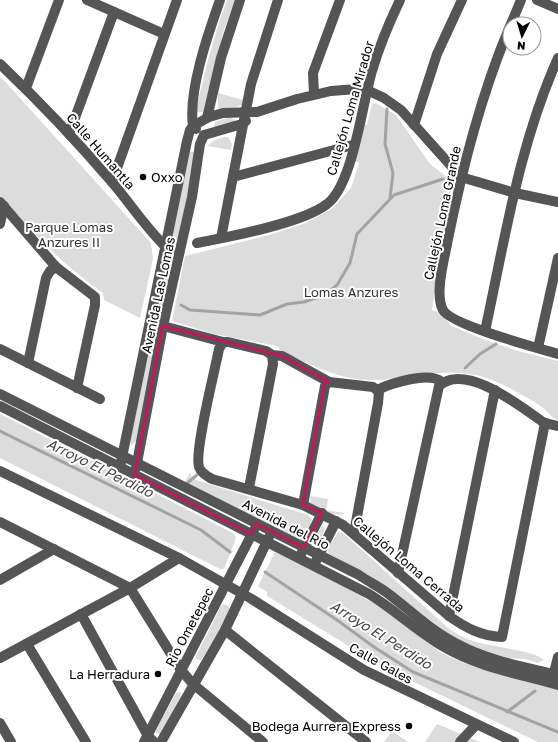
<svg xmlns="http://www.w3.org/2000/svg" width="558" height="742" font-family="'Golos Text',sans-serif">
<style>
.green{fill:#dcdcdc}
.lines{fill:none;stroke-linecap:round;stroke-linejoin:round}
.stream{stroke:#a3a3a3;stroke-width:3}
.minor{stroke:#555;stroke-width:10}
.marked{fill:none;stroke:#c2185b;stroke-width:3;stroke-linejoin:round}
.poi-dot{fill:#000;stroke:#fff;stroke-width:1.5}
.labels{text-anchor:middle;stroke-width:4;stroke-linejoin:round;paint-order:stroke}
.street-label{font-size:13px;fill:#000;stroke:#fff}
.poi-label{font-size:13px;fill:#000;stroke:#fff;text-anchor:end}
.park-label{font-size:13px;fill:#333;stroke:#fff}
.water-label{font-size:14px;font-style:italic;fill:#444;stroke:#fff}
</style>
<rect width="100%" height="100%" fill="#fff"/>
<!-- green -->
<g class="green">
<path d="M227 0H235L224 30 203 112H197V106C205 70 214 35 227 0Z"/>
<path d="M0 76 151 243 153 259 140 318 104 300 103 293C63 265 32 233 0 196Z"/>
<polygon points="218,93 243,100 242,105 236,107 218,109"/>
<path d="M376 103 396 115 430 164 453 182 449 201 432 310 438 312 452 326 485 340 518 351 558 361V420C551 418 548 411 542 407 527 397 494 378 476 375 455 371 431 373 410 375 400 376 390 380 379 380 339 381 317 367 281 351L277 346 214 334 172 321 185 256 269 235 306 223 333 208 351 188 359 163 355 161 364 124 367 125 372 104Z"/>
<polygon points="230,117 235,120 232,124 216,128 214,126 215,122"/>
<polygon points="224,137 228,137 232,144 231,150 207,146 215,140"/>
<polygon points="190,152 194,152 195,155 178,243 174,247 170,244"/>
<polygon points="170,267 170,279 136,441 132,445 130,442 165,274 166,270"/>
<polygon points="0,414 233,533 236,537 235,541 224,569 220,569 0,458"/>
<polygon points="190,473 192,478 196,480 308,515 312,520 304,540 300,541 185,482"/>
<path d="M310 496 328 499 326 510 345 513C337 519 320 508 311 504Z"/>
<polygon points="322,526 325,528 321,539 317,542 316,537"/>
<path d="M338 532 343 533 448 628C457 634 466 639 476 642 490 646 535 651 544 660L538 663 526 659 503 658 462 643 368 575 329 554 327 550Z"/>
<polygon points="275,552 295,560 397,616 421,638 443,654 464,663 558,690 558,742 538,742 383,667 267,596 267,592 258,586"/>
<polygon points="224,604 229,606 230,611 201,661 195,658 221,606"/>
<polygon points="181,692 180,698 162,734 156,733 156,730 176,693"/>
<polygon points="437,724 480,742 425,742"/>
<polygon points="392,731 408,742 384,742"/>
</g>
<g class="lines">
<!-- stream -->
<g class="stream">
<polyline points="387,109 385,144 393,173 390,198"/>
<polyline points="181,305 190,310 260,315 287,304 304,302 325,295 337,285 350,263 357,234 394,195 443,179"/>
<polyline points="465,368 480,354 496,344"/>
<polyline points="0,431 201,530 230,552"/>
<polyline points="186,484 197,475"/>
<polyline points="265,572 337,620 374,647 413,672 558,732"/>
<polyline points="507,712 535,691"/>
</g>
<!-- minor -->
<g class="minor">
<polyline points="87,0 164,34"/>
<polyline points="537,0 558,9"/>
<polyline points="511,24 521,0"/>
<path d="M510 26C481 95 463 166 448 239 445 257 434 293 443 310 451 325 538 348 558 354"/>
<path d="M0 64C39 101 76 140 111 181 131 204 147 230 170 251"/>
<polyline points="26,88 59,0"/>
<polyline points="314,94 313,73 340,0"/>
<polyline points="207,118 221,58 240,0"/>
<polyline points="414,125 437,54 462,0"/>
<path d="M196 129 193 126C188 91 208 34 220 0"/>
<polyline points="69,134 114,12"/>
<polyline points="204,135 242,124 246,121"/>
<polyline points="233,177 353,145"/>
<polyline points="112,182 177,0"/>
<polyline points="0,202 56,267 95,297 95,305 77,388"/>
<polyline points="0,224 4,206"/>
<polyline points="221,238 251,84 278,0"/>
<path d="M197 243C229 237 303 223 327 204 353 185 362 104 372 71 379 47 389 23 400 0"/>
<polyline points="163,326 223,342 228,342 266,351 272,355"/>
<path d="M485 331C505 239 519 145 558 58"/>
<path d="M223 342 219 349C215 370 194 452 199 467 201 473 207 476 212 479L303 505 343 525 449 616C466 628 481 636 502 637L545 423"/>
<polyline points="538,348 558,258"/>
<polyline points="0,349 100,399"/>
<polyline points="272,355 282,356 329,382 373,387 377,390"/>
<polyline points="28,363 46,278 50,271 56,267"/>
<path d="M377 390C392 383 429 371 442 382"/>
<path d="M0 394 359 575C369 582 380 587 390 595 412 612 433 632 459 645 489 661 525 667 558 675"/>
<path d="M0 406 369 594C395 610 418 632 444 647 478 667 520 674 558 685"/>
<polyline points="120,467 187,141 190,130 193,126 209,117 223,113 257,112 297,99 331,91 357,89 367,90 384,98 401,110 461,177 515,193 558,202"/>
<polyline points="136,468 163,326 192,197 200,144 204,135"/>
<polyline points="0,471 179,558 250,598 364,670 514,742"/>
<polyline points="249,488 273,364 272,355"/>
<polyline points="303,505 325,386 329,382"/>
<polyline points="0,522 130,588 181,670 193,684 263,742"/>
<polyline points="354,533 378,403 379,392 377,390"/>
<polyline points="301,554 322,513"/>
<polyline points="316,561 336,521"/>
<path d="M398 573 439 386C466 362 521 407 543 422 547 424 553 425 558 426"/>
<polyline points="0,580 54,549"/>
<polyline points="81,614 148,736 154,742"/>
<polyline points="449,616 495,390"/>
<polyline points="225,630 366,742"/>
<polyline points="27,644 86,742"/>
<polyline points="0,658 130,588 179,558"/>
<polyline points="552,680 558,657"/>
<polyline points="0,723 11,742"/>
<polyline points="144,742 254,530"/>
<polyline points="161,742 225,630 269,537"/>
<polyline points="460,742 476,725"/>
</g>
</g>
<!-- marked area -->
<path class="marked" d="M163 326 282 356 329 382 325 383 303 505 322 513 304 548 257 524 251 534 135 475Z"/>
<!-- markers -->
<g class="poi-dot">
<circle cx="143" cy="177" r="4"/>
<circle cx="158" cy="674" r="4"/>
<circle cx="409" cy="726" r="4"/>
</g>
<g class="labels">
<!-- street labels -->
<g class="street-label">
<text transform="translate(350 108) rotate(-74)" y="5">Callejón Loma Mirador</text>
<text transform="translate(101 151) rotate(49)" y="5">Calle Humantla</text>
<text transform="translate(442 213) rotate(-78)" y="5">Callejón Loma Grande</text>
<text transform="translate(158 295) rotate(-78)" y="5">Avenida Las Lomas</text>
<text transform="translate(286 524) rotate(27)" y="5">Avenida del Río</text>
<text transform="translate(409 564) rotate(40)" y="5">Callejón Loma Cerrada</text>
<text transform="translate(189 627) rotate(-62)" y="5">Rio Ometepec</text>
<text transform="translate(381 663) rotate(29)" y="5">Calle Gales</text>
</g>
<!-- poi labels -->
<g class="poi-label">
<text x="151" y="182" text-anchor="start">Oxxo</text>
<text x="150" y="679">La Herradura</text>
<text x="401" y="731">Bodega Aurrera Express</text>
</g>
<!-- park labels -->
<g class="park-label">
<text x="69" y="232">Parque Lomas<tspan x="69" dy="15">Anzures II</tspan></text>
<text x="351" y="297">Lomas Anzures</text>
</g>
<!-- water labels -->
<g class="water-label">
<text transform="translate(100 468) rotate(26)" y="5">Arroyo El Perdido</text>
<text transform="translate(381 635) rotate(32)" y="5">Arroyo El Perdido</text>
</g>
</g>
<!-- north arrow -->
<g transform="translate(522 36) rotate(185)"><circle r="19" fill="#ffffff" stroke="#999999"/>
<path d="M0-3L7 15L0 10L-7 15Z" fill="#000000"/>
<text y="-6" font-size="11" font-weight="bold" text-anchor="middle" fill="#000000">N</text>
</g>
</svg>
